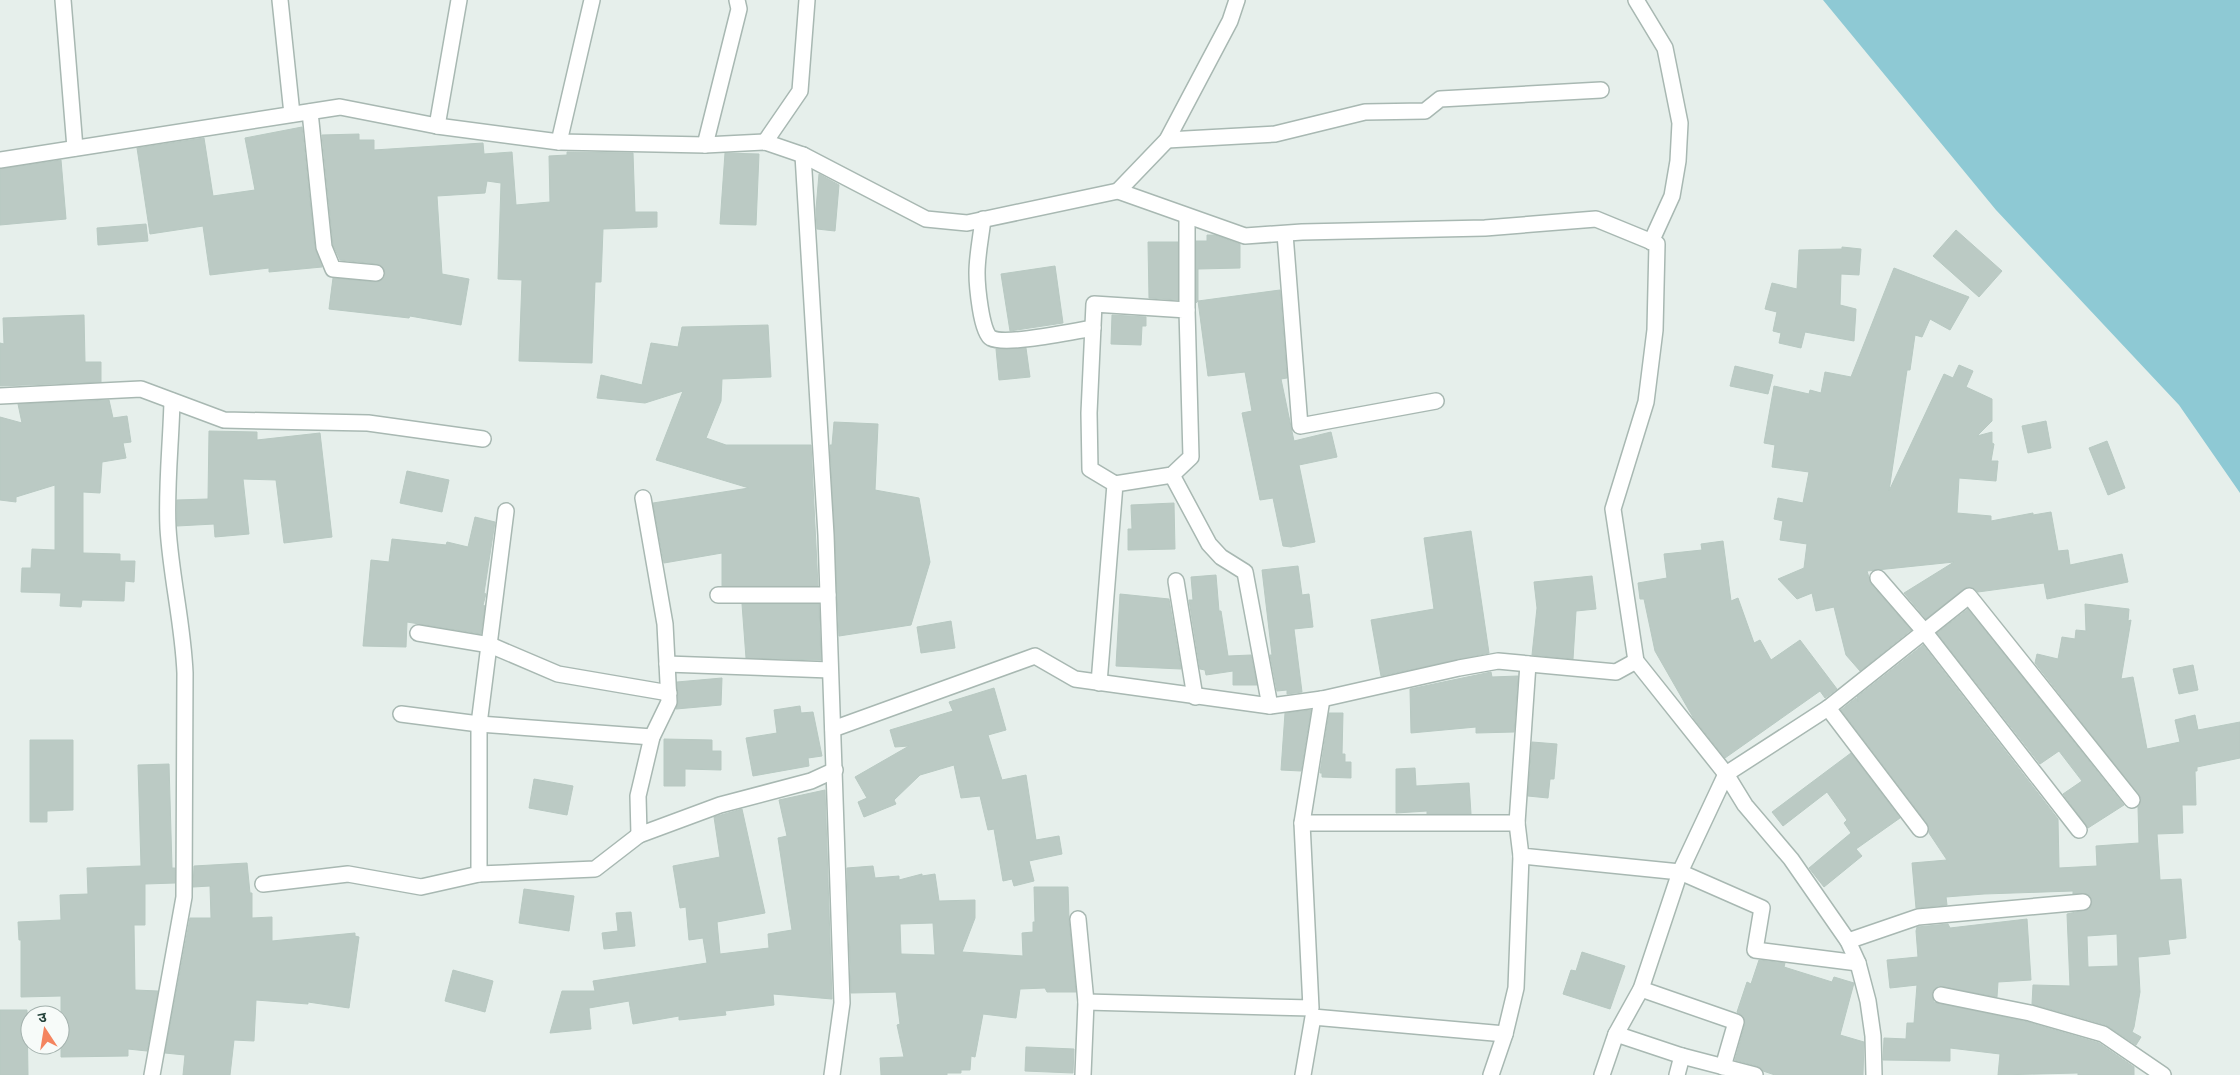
<svg xmlns="http://www.w3.org/2000/svg" width="2240" height="1075" font-family="Rubik,'Noto Sans Devanagari',sans-serif">
<style>
.water{fill:#8ec9d4}
.building{fill:#bbcac4;stroke:#b8c9c2;fill-rule:evenodd}
.lines{fill:none;stroke-linecap:round;stroke-linejoin:round}
.minor-casing{stroke:#a8b8b2;stroke-width:18}
.minor{stroke:#fff;stroke-width:15}
</style>
<rect width="100%" height="100%" fill="#e6efeb"/>
<!-- water -->
<polygon class="water" points="1823,0 2240,0 2240,493 2179,405 1996,210"/>
<!-- building -->
<g class="building">
<polygon points="302,127 315,248 322,267 269,272 269,268 210,275 203,226 150,234 137,148 204,138 213,196 255,190 245,138"/>
<polygon points="359,134 359,140 374,140 374,150 483,143 484,154 512,152 516,205 550,202 549,156 567,155 567,152 633,153 635,212 657,212 657,227 603,229 601,282 595,282 592,363 519,361 522,280 498,279 501,183 487,181 485,193 437,196 442,274 469,279 461,325 410,316 409,318 329,309 333,278 376,282 380,281 385,274 384,269 377,264 340,260 333,245 322,135"/>
<polygon points="725,153 759,154 756,225 720,224"/>
<polygon points="61,160 66,219 0,225 0,169"/>
<polygon points="819,174 839,185 835,231 817,229 816,209"/>
<polygon points="146,224 148,241 98,245 97,228"/>
<polygon points="1956,230 2002,271 1979,297 1933,256"/>
<polygon points="1207,235 1215,235 1240,244 1240,268 1198,269 1198,301 1280,290 1287,378 1281,379 1294,441 1331,432 1337,457 1299,465 1315,542 1291,547 1283,546 1273,498 1260,500 1242,413 1252,411 1245,372 1208,376 1198,301 1196,303 1196,241 1207,241"/>
<polygon points="1148,242 1178,242 1178,300 1149,298"/>
<polygon points="1842,247 1861,249 1859,275 1841,274 1840,305 1856,309 1854,341 1805,332 1801,348 1779,343 1781,333 1773,331 1777,312 1765,309 1772,283 1797,289 1799,250 1842,249"/>
<polygon points="1055,266 1063,323 1010,331 1001,274"/>
<polygon points="1894,268 1969,297 1950,330 1930,319 1922,337 1915,335 1910,370 1907,370 1889,491 1944,374 1953,378 1959,365 1973,371 1966,387 1992,399 1992,421 1977,436 1992,432 1992,443 1994,444 1991,461 1998,461 1996,481 1959,478 1957,513 1991,516 1991,521 2033,513 2033,515 2051,512 2058,551 2068,550 2070,565 2122,554 2128,582 2047,599 2044,583 1978,592 1973,588 1967,587 1926,619 1904,593 1954,562 1867,571 1871,584 1911,630 1860,671 1846,655 1834,607 1816,611 1812,593 1797,599 1778,579 1804,568 1807,544 1780,540 1783,521 1774,519 1778,498 1803,503 1809,472 1772,467 1775,445 1764,443 1774,386 1809,394 1810,390 1821,393 1825,372 1851,377"/>
<polygon points="84,315 85,362 101,362 101,382 0,386 0,343 4,344 3,318"/>
<polygon points="1112,315 1146,317 1146,326 1142,326 1141,345 1111,344"/>
<polygon points="768,325 771,377 722,379 721,401 706,438 726,445 811,445 818,586 722,586 722,553 664,563 653,503 749,488 656,460 683,391 645,403 597,398 601,375 642,385 651,343 678,347 682,327"/>
<polygon points="1026,348 1030,377 999,380 996,349"/>
<polygon points="1735,366 1773,375 1768,394 1730,386"/>
<polygon points="109,400 113,418 127,416 131,442 123,443 126,458 102,462 100,493 83,492 83,553 120,554 120,561 135,561 134,582 125,581 124,601 82,600 81,607 60,606 61,593 21,592 22,568 31,568 32,549 55,550 55,485 16,497 16,502 0,500 0,417 22,423 18,404"/>
<polygon points="2046,421 2051,448 2028,453 2022,426"/>
<polygon points="834,422 878,424 875,490 919,498 930,562 911,625 839,636 830,445 832,445"/>
<polygon points="209,431 257,432 257,440 320,433 332,537 284,543 276,480 243,479 249,534 215,537 214,524 177,526 177,500 208,499"/>
<polygon points="2107,441 2125,488 2108,495 2089,448"/>
<polygon points="407,471 449,480 442,512 400,503"/>
<polygon points="1174,503 1175,549 1128,550 1128,529 1132,529 1131,505"/>
<polygon points="475,517 495,522 484,593 486,594 483,605 485,606 481,634 407,622 406,647 363,646 371,560 389,562 392,539 446,545 447,542 468,547"/>
<polygon points="1471,531 1489,653 1381,676 1371,620 1434,609 1424,538"/>
<polygon points="1723,541 1731,601 1738,598 1754,643 1760,640 1771,660 1800,640 1837,689 1825,698 1820,691 1725,758 1694,719 1655,651 1644,599 1640,599 1638,583 1667,578 1664,554 1702,550 1701,544"/>
<polygon points="1298,566 1302,595 1309,594 1313,627 1294,629 1302,692 1287,694 1287,690 1277,691 1270,655 1272,655 1262,570"/>
<polygon points="1216,575 1219,611 1221,611 1228,656 1251,655 1257,685 1233,685 1233,671 1206,675 1205,670 1200,669 1189,600 1193,600 1191,577"/>
<polygon points="1592,576 1596,609 1576,611 1573,659 1532,655 1537,608 1534,582"/>
<polygon points="1120,594 1169,599 1181,669 1116,666"/>
<polygon points="742,604 819,604 821,660 746,658"/>
<path d="M2085 604 2129 609 2128 621 2131 620 2121 679 2133 677 2147 749 2180 742 2175 720 2195 715 2198 730 2240 722V758L2197 767V771H2195L2196 805H2182L2183 833 2157 834 2160 880 2181 879 2186 938 2168 940 2170 954 2138 957 2140 992 2134 1027 2132 1032 2141 1037 2136 1045 2106 1025 2032 1004 2033 985 2070 986 2067 914 2089 909 2092 902 2087 894H2073V891L1984 894 1946 897 1947 905 1916 908 1912 863 1947 860 1929 833 1927 823 1841 710 1856 698 1858 702 1857 697 1923 645 2058 819 2059 868 2097 866 2096 846 2139 843 2138 807 2141 798 2035 663 2037 654 2058 659 2062 637 2075 639 2076 630 2086 631ZM2117 934 2118 966 2088 967 2087 936Z"/>
<polygon points="1968,609 2124,805 2088,828 2063,794 2082,781 2059,751 2040,764 1937,633"/>
<polygon points="951,621 955,648 921,653 917,627"/>
<polygon points="2193,665 2198,690 2179,694 2173,669"/>
<polygon points="1491,672 1492,677 1518,676 1514,732 1476,733 1476,727 1411,733 1410,689"/>
<polygon points="722,678 721,705 676,709 678,702 677,682"/>
<polygon points="994,688 1006,730 988,735 1002,780 1026,775 1036,840 1059,836 1062,854 1029,861 1034,881 1014,886 1012,879 1003,881 994,829 988,830 980,796 961,798 954,765 920,775 894,800 896,804 864,817 858,802 867,798 855,777 909,746 895,747 890,730 953,711 949,702"/>
<polygon points="800,706 801,713 813,712 822,756 808,758 809,766 753,776 746,738 777,733 774,710"/>
<polygon points="1311,710 1301,771 1281,770 1285,713"/>
<polygon points="1329,713 1343,713 1342,754 1345,754 1345,762 1351,762 1351,778 1322,777 1322,773 1320,773"/>
<polygon points="664,739 712,740 712,751 721,751 721,770 685,769 685,786 664,786"/>
<polygon points="30,740 73,740 73,810 47,811 47,822 30,822"/>
<polygon points="1532,742 1557,744 1554,779 1550,779 1548,798 1528,796"/>
<polygon points="1851,753 1900,818 1856,849 1862,856 1824,887 1809,868 1851,833 1844,823 1847,820 1827,792 1783,826 1772,812"/>
<polygon points="169,764 172,868 175,868 175,883 145,884 145,925 134,925 135,990 158,991 147,1051 128,1049 128,1056 61,1057 61,996 21,997 21,940 19,940 18,922 61,920 60,895 88,894 87,868 141,866 138,765"/>
<polygon points="1415,768 1416,786 1469,783 1471,814 1427,814 1427,811 1396,813 1396,769"/>
<polygon points="534,779 573,786 567,815 529,808"/>
<polygon points="825,790 832,999 773,994 774,1005 725,1011 726,1015 679,1020 679,1016 633,1024 629,1001 589,1008 591,1029 550,1033 562,991 595,991 593,981 707,963 703,938 689,940 686,907 680,908 673,866 720,857 714,817 742,809 765,913 717,922 720,954 769,948 768,934 792,930 778,838 787,836 779,800"/>
<polygon points="247,863 250,893 252,893 252,918 272,917 272,941 355,933 355,936 359,937 349,1008 308,1002 308,1004 256,1000 254,1041 234,1040 230,1075 183,1075 185,1055 165,1053 190,918 211,918 210,886 193,887 194,866"/>
<path d="M873 866 875 878 899 876V880L922 874V876L935 874 939 901 975 900V918L962 952 1023 956 1022 933 1033 932V922H1035L1034 887H1068L1069 920 1076 992H1047L1045 988 1020 989 1016 1018 983 1014 975 1057 971 1056 970 1070H961V1073H947V1075H881L880 1058 904 1057 897 1025 900 1024 896 992 851 993 847 868ZM933 923 935 955 901 954 900 924Z"/>
<polygon points="524,889 574,896 569,931 519,923"/>
<polygon points="631,912 635,946 604,949 602,933 618,931 616,913"/>
<polygon points="2027,919 2031,980 1998,982 1997,997 1938,986 1932,993 1934,1002 2028,1022 2099,1043 2134,1067 2134,1075 2078,1075 2078,1073 1998,1075 2000,1054 1950,1048 1950,1061 1883,1060 1884,1038 1906,1039 1907,1023 1914,1023 1917,985 1890,988 1887,960 1918,957 1916,931 1917,927 1948,924 1950,928"/>
<polygon points="1582,952 1625,966 1610,1009 1563,994 1571,970 1576,971"/>
<polygon points="1759,960 1785,963 1784,967 1832,982 1834,977 1854,983 1840,1035 1864,1042 1863,1075 1775,1075 1763,1071 1757,1066 1735,1060 1745,1024 1743,1016 1737,1012 1747,982 1751,984"/>
<polygon points="453,970 493,981 485,1012 445,1001"/>
<polygon points="0,1010 27,1010 28,1075 0,1075"/>
<polygon points="1026,1047 1074,1049 1073,1073 1025,1071"/>
</g>
<g class="lines">
<defs>
<g id="minor">
<polyline points="63,0 75,148"/>
<polyline points="280,0 292,114"/>
<polyline points="1636,0 1665,48 1680,123 1678,161 1672,196 1651,242"/>
<polyline points="310,112 324,247 333,269 376,273"/>
<polyline points="437,126 459,0"/>
<polyline points="1167,140 1275,134 1365,112 1425,111 1440,99 1601,90"/>
<polyline points="559,142 592,0"/>
<polyline points="765,142 800,91 807,0"/>
<polyline points="705,145 739,9 737,0"/>
<polyline points="803,155 826,535 828,595"/>
<polyline points="0,160 340,107 437,126 559,142 705,145 765,142 803,155 926,219 967,223 1118,191 1245,236 1302,232 1485,228 1596,219 1657,244 1655,330 1646,402 1613,509 1636,661 1726,774 1745,805 1791,859 1848,941 1858,963 1868,1001 1873,1036 1874,1075"/>
<polyline points="1118,191 1167,140 1230,21 1237,0"/>
<polyline points="1187,217 1187,310"/>
<path d="M983 219C981 237 977 255 977 273 977 284 981 333 991 338 1006 346 1074 331 1093 328"/>
<polyline points="1285,234 1300,426 1436,401"/>
<polyline points="0,396 141,389 224,420 368,423 483,439"/>
<polyline points="1172,475 1209,544 1221,557 1245,572 1270,706"/>
<polyline points="643,498 665,624 669,702 652,737 638,796 639,835 720,805 811,781 835,770"/>
<polyline points="1878,578 1924,631 2079,830"/>
<polyline points="1176,581 1195,697"/>
<polyline points="718,595 828,595 842,1003 832,1075"/>
<polyline points="418,633 490,645 558,674 669,693"/>
<polyline points="667,664 830,670"/>
<polyline points="1099,683 1115,484 1090,469 1089,413 1094,304 1187,310 1191,457 1172,475 1115,484"/>
<polyline points="1828,708 1920,829"/>
<polyline points="401,714 479,724 652,737"/>
<polyline points="833,729 1035,656 1075,679 1270,706 1322,699 1459,668 1498,661 1616,672 1636,661"/>
<polyline points="1302,823 1322,699"/>
<polyline points="1517,823 1528,664"/>
<polyline points="479,874 595,869 639,835"/>
<polyline points="263,884 348,874 421,887 479,874 479,724 506,511"/>
<polyline points="1078,919 1086,1002 1083,1075"/>
<polyline points="1848,941 1918,917 2083,902"/>
<polyline points="1641,989 1736,1022 1723,1067"/>
<polyline points="1941,995 2030,1013 2103,1034 2163,1075"/>
<polyline points="1086,1002 1311,1008 1302,823 1517,823 1521,856 1680,872 1762,908 1755,950 1858,963"/>
<polyline points="1505,1034 1516,988 1521,856"/>
<polyline points="1616,1034 1682,1056 1755,1075"/>
<path d="M152 1075 184 897 185 673C183 624 171 577 168 528 166 486 171 443 172 401"/>
<polyline points="1303,1075 1313,1017 1505,1034 1491,1075"/>
<polyline points="1602,1075 1616,1034 1641,989 1680,872 1726,774 1828,708 1969,596 2132,800"/>
<polyline points="1677,1075 1682,1056"/>
</g>
</defs>
<!-- minor casing -->
<use href="#minor" class="minor-casing"/>
<!-- minor -->
<use href="#minor" class="minor"/>
</g>
<!-- north arrow -->
<g transform="translate(45 1030) rotate(348)"><circle r="24" fill="#f7fbf9" stroke="#a3b1ad"/>
<path d="M0-4L9 19L0 12L-9 19Z" fill="#f4845f"/>
<text y="-8" font-size="14" font-weight="bold" text-anchor="middle" fill="#24423a">उ</text>
</g>
</svg>
